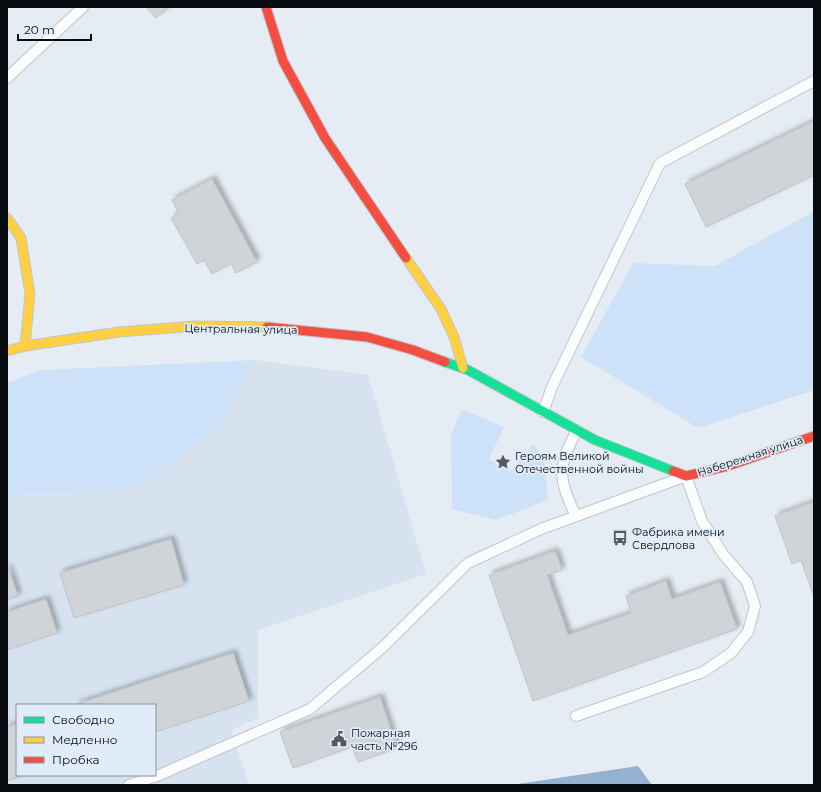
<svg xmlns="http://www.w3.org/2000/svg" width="821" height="792" font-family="Montserrat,sans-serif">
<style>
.built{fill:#d6e2ef;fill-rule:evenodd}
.green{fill:#cde2f8}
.water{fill:#94b1cf}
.building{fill:#cfd4d9;stroke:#bec3c9;filter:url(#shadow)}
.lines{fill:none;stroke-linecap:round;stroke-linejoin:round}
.lane-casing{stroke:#c0c5cb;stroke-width:12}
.fast-casing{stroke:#c0c5cb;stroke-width:11}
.slow-casing{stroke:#c0c5cb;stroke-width:11}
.jam-casing{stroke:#c0c5cb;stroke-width:11}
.lane{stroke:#fbfcfd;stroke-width:10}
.fast{stroke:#16e098;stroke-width:9}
.slow{stroke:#ffcf43;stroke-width:9}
.jam{stroke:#f24e42;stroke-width:9}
.labels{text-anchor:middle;stroke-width:3.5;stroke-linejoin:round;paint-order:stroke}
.street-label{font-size:11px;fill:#080c10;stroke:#e0ecf9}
.poi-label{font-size:11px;fill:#080c10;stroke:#e0ecf9;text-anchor:start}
</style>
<defs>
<filter id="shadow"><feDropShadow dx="3.5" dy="-3.5" stdDeviation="2" flood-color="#0004"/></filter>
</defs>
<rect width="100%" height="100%" fill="#e6ecf3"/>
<!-- built -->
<path class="built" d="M255 360 368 375 426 574 258 630V718L231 730 249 785H7V499L15 495 218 426ZM17 705H155V775H17Z"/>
<!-- green -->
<g class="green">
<polygon points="814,211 814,390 698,428 581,357 633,263 715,266"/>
<polygon points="255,360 218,426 158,475 110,492 15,495 7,499 7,383 41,370"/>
<polygon points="461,409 504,427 489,459 510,472 533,444 544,458 548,500 496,520 452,509 451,436"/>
</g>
<!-- water -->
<polygon class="water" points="638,766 652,785 511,785"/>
<!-- building -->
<g class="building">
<polygon points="146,7 168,7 156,18"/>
<polygon points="814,121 814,175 706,227 685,184"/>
<polygon points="212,179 257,262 236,273 231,263 212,274 204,260 197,264 171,218 179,214 172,200"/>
<polygon points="814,502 814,597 801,560 792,564 775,516"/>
<polygon points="171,539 184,585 74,618 60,573"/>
<polygon points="555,551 562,570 547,575 568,635 631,613 626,596 666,581 672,599 720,582 737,629 533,701 489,575"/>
<polygon points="8,567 18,596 7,600 7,568"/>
<polygon points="46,599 57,633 7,650 7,612"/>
<polygon points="233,653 249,701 155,732 155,705 74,705"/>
<polygon points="380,697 397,748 358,762 352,747 293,768 280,732"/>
<polygon points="17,724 17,775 24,775 7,781 7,727"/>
</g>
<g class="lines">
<defs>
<g id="lane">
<polyline points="7,78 83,7"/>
<polyline points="543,412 552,387 660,163 814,81"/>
<path d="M576 516C558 478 557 468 577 430"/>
<polyline points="129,785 157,776 310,709 383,647 468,563 541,529 686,476 702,521 723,554 747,582 755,606 748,632 731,653 703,672 576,716"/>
</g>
<polyline id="fast" points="445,362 468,370 595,440 673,471"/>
<g id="slow">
<polyline points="7,218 21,238 30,294 25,346"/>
<polyline points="406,258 441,309 454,337 463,368"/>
<polyline points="7,351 25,346 119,332 196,326 267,327"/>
</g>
<g id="jam">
<polyline points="266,7 283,61 325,138 406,258"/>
<polyline points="267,327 367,337 413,350 445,362"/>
<polyline points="673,471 686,476 728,466 814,436"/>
</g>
</defs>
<!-- lane casing -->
<use href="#lane" class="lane-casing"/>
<!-- fast casing -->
<use href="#fast" class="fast-casing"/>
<!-- slow casing -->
<use href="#slow" class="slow-casing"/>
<!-- jam casing -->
<use href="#jam" class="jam-casing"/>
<!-- lane -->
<use href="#lane" class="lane"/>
<!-- fast -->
<use href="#fast" class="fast"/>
<!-- slow -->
<use href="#slow" class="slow"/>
<!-- jam -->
<use href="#jam" class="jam"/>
</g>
<!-- icons -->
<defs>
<symbol id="sight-bare" viewBox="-9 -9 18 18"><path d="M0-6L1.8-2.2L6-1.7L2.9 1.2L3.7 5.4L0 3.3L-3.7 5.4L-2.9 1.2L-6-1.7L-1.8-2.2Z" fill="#565a5f" stroke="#e0ecf9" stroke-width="2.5" paint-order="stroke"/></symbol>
<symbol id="bus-bare" viewBox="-9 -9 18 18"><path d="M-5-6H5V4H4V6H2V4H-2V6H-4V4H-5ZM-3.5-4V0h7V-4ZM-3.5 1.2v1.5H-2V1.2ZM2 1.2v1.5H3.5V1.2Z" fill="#565a5f" stroke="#e0ecf9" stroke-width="2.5" paint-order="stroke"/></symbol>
<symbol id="civic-bare" viewBox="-9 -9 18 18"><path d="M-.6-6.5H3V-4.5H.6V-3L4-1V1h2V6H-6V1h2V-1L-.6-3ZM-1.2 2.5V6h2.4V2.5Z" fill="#565a5f" stroke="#e0ecf9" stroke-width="2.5" paint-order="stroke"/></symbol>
</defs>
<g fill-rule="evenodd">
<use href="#sight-bare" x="492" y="451" width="22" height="22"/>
<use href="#bus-bare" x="609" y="527" width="22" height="22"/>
<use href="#civic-bare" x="328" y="728" width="22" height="22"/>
</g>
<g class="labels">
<!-- street labels -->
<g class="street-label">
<text transform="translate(241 329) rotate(1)" y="4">Центральная улица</text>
<text transform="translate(750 456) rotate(-18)" y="4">Набережная улица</text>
</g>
<!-- poi labels -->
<g class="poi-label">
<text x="515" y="460">Героям Великой<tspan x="515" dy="13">Отечественной войны</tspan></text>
<text x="632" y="536">Фабрика имени<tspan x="632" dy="13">Свердлова</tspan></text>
<text x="351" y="737">Пожарная<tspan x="351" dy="13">часть №296</tspan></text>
</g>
</g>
<!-- border -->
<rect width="821" height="792" fill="none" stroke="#080c10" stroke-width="16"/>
<!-- legend -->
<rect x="16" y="704" width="140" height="72" fill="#e0ecf9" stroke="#8a929c"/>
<rect x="24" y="717" width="20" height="6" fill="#16e098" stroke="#8a929c"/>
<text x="52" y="724" font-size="12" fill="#080c10">Свободно</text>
<rect x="24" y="737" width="20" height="6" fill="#ffcf43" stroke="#8a929c"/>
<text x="52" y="744" font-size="12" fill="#080c10">Медленно</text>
<rect x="24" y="757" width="20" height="6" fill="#f24e42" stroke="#8a929c"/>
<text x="52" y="764" font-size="12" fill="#080c10">Пробка</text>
<!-- scale -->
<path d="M18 34v6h73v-6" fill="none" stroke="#080c10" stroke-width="2"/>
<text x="24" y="34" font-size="12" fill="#080c10" stroke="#e0ecf9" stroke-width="3" paint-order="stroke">20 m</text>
</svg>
